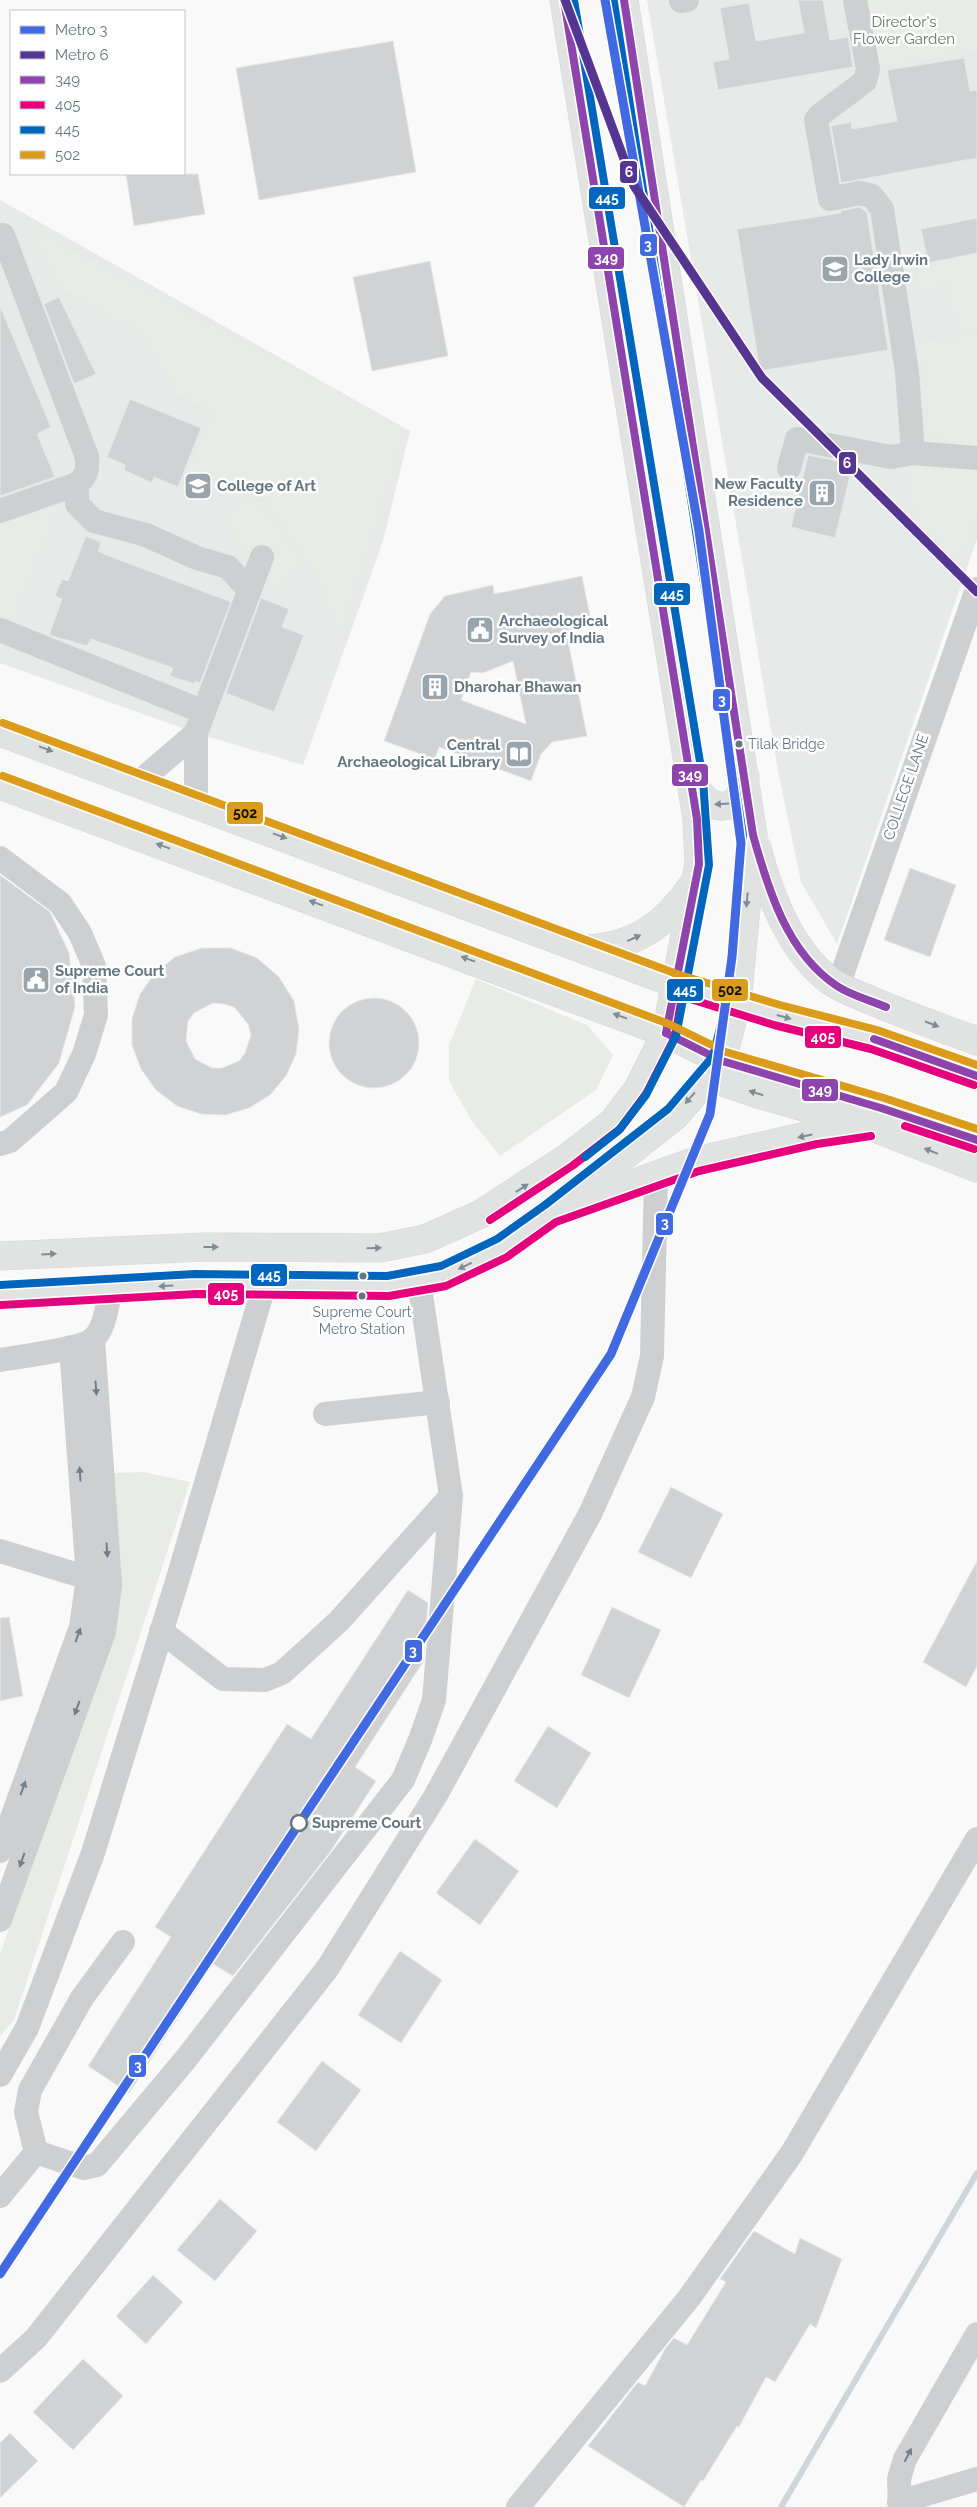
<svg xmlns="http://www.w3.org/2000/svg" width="977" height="2507" font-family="Raleway,sans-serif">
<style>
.built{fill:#e8e9e9}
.green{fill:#e8ebe6}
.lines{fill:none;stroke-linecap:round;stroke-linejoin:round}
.stream{stroke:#ced6d9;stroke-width:6}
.building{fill:#d0d2d3;stroke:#e8e8e8;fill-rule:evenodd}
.major-casing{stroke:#d5d6d7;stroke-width:29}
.minor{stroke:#cecfd0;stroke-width:24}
.major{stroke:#e1e2e2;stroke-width:28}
.bus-1-casing{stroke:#fff;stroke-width:11}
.bus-2-casing{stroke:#fff;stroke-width:11}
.bus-3-casing{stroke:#fff;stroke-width:11}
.bus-4-casing{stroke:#fff;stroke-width:11}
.bus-1{stroke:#8e44ad;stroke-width:8}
.bus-2{stroke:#e5007d;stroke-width:8}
.bus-3{stroke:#0065bd;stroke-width:8}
.bus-4{stroke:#da9c1a;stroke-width:8}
.metro-1-casing{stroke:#fff;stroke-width:12}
.metro-2-casing{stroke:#fff;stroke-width:12}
.metro-1{stroke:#4169e1;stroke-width:9}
.metro-2{stroke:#553592;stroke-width:9}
.oneway{fill:#7e8c96}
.oneway2{fill:#707f8b}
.bus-dot{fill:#657683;stroke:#fff;stroke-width:2}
.stop-dot{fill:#fff;stroke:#657683;stroke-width:2.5}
.labels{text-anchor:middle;stroke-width:5;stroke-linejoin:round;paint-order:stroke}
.bus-label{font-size:14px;fill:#657683;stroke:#fff;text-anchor:start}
.park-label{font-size:15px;fill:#687a64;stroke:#fff}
.poi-label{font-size:15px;font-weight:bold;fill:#657683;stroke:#fff;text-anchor:start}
.street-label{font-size:15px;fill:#657683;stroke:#fff}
.stop-label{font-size:15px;font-weight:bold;fill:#657683;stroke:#fff;text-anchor:start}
.line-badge{stroke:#fff;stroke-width:2}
.badge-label{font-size:14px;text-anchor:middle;font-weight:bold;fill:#fff}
.pale-badge-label{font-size:14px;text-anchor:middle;font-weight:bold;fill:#111}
</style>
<rect width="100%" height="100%" fill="#f9f9f9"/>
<!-- built -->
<g class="built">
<polygon points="647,0 977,0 977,539 837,944 801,882 778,771"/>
<polygon points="0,200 410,431 383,541 303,765 196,733 0,663"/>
</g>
<!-- green -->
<g class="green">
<polygon points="867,0 977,0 977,49 880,67"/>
<polygon points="32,230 405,429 338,644 323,586 260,493 180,491 213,411 176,392 135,323 125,325 56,283"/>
<polygon points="977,253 977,328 957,331 949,285 921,289 917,266"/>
<polygon points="977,333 977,449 931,436 921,344"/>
<polygon points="907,463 966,466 977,471 977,514 965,548 950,554 932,531 917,525"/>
<polygon points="255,496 303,562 274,585 224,520"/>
<polygon points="49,506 54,517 14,616 0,620 0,524"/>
<polygon points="476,979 587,1025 613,1055 596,1090 500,1156 471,1120 449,1081 449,1045"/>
<polygon points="143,1472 190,1482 14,2020 0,2036 0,1954 119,1609 113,1473"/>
</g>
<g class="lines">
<!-- stream -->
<polyline class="stream" points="781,2507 977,2173"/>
</g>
<!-- building -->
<g class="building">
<polygon points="798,0 823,0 830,40 848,37 853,67 718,90 713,62 729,59 720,8 749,3 756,41 804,33"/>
<polygon points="393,41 416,172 259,200 236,68"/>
<polygon points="964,58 970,91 977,90 977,158 841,183 831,126 851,122 852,129 897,121 887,70"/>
<polygon points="126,174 198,174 205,214 134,226"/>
<polygon points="859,207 867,212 888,350 760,371 737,229 841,213 841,211"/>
<polygon points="977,218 977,253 928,263 921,229"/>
<polygon points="430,261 448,356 372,371 353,277"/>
<polygon points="59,297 96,374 74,384 44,304"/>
<polygon points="0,306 51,427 37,434 55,477 0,496"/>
<polygon points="130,399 201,428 178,487 154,477 152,483 124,470 125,465 107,457"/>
<polygon points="808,455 853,464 835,538 791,527"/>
<polygon points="86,536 101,542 98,551 104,554 231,602 200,683 195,681 194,684 170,676 173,668 91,639 87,646 49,635 62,599 55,596 62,579 68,581"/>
<path d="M582 576 592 626 566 631 587 736 552 742 541 754 531 781 439 747 435 759 384 741 430 614 445 596 493 585 494 594ZM513 661 526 724 461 700 471 672 483 673Z"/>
<polygon points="261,598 289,609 282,627 304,635 274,712 226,693"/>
<polygon points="910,868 956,885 930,957 884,940"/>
<polygon points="0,875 50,912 69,953 75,1007 59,1063 27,1105 0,1117"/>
<path d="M202 948H231L257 958 279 977 294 1001 299 1029 296 1054 286 1076 270 1095 249 1108 225 1115 201 1114 177 1106 156 1090 141 1069 132 1045V1019L140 994 155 973 175 957ZM213 1003 224 1004 234 1007 248 1024 251 1035 245 1053 239 1061 222 1068H212L195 1059 186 1041 188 1021 194 1013Z"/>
<circle cx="374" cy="1043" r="45"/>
<polygon points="671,1487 723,1514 691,1578 638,1552"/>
<polygon points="977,1561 977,1666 966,1687 923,1662"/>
<polygon points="408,1590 428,1603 423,1662 355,1767 376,1781 330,1852 233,1976 213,1964 129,2093 88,2066 171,1937 155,1927 287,1724 311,1739"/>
<polygon points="612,1607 661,1630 629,1698 581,1675"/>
<polygon points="9,1617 23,1696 0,1701 0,1618"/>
<polygon points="548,1726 591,1753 557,1808 514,1781"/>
<polygon points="475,1839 519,1871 480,1925 436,1893"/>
<polygon points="400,1951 442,1980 401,2043 358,2015"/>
<polygon points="322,2061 361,2090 316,2151 277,2122"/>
<polygon points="220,2199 257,2231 215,2281 177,2250"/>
<polygon points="754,2231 795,2254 800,2238 842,2259 816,2328 810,2324 775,2382 766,2377 739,2427 737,2426 703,2481 701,2480 684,2507 588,2446 638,2382 645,2386 665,2349 674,2338 687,2345 726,2282 720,2279"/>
<polygon points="153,2275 183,2302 146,2344 116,2316"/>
<polygon points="83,2359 123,2396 73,2450 33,2412"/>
<polygon points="10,2433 38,2461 0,2498 0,2443"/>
</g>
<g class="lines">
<defs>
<g id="major">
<polyline points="0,732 674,983 777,1015 874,1039 977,1076"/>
<path d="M693 782C707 815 742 815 745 777"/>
<polyline points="0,785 666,1033 722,1061 881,1108 977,1140"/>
<path d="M757 848C769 894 790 950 829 980 841 989 856 994 870 1000 905 1015 941 1028 977 1041"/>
<path d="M587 949C636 946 665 925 692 886"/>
<polyline points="709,1077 758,1094 870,1126 977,1168"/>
<polyline points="569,1207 696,1161 815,1134 870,1126"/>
<polyline points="0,1256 204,1247 380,1248 425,1239 481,1214 567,1158 612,1123 638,1089 666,1033 699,864 697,819 564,0"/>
<polyline points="0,1295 196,1284 388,1286 444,1276 502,1248 551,1213 675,1116 722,1061 737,1002 753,835 624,0"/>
</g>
</defs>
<!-- major casing -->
<use href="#major" class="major-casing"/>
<!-- minor -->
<g class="minor">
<polyline points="855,0 868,69 865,81 820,115 816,120 830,199 859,193 872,196 882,209 907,372 913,453 977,458"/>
<polyline points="681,1 687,0"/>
<polyline points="789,468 797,439 891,457 913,453"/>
<polyline points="77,484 77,504 94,521 146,535 197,558 228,567 249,590"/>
<path d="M0 511 77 484C87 476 88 470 87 457L3 235"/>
<polyline points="0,630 204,712"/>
<polyline points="196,733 262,557"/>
<polyline points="138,783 196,733 196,805"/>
<polyline points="0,858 60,903 80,933 94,966 96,1015 84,1054 66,1092 10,1141 0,1144"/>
<polyline points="838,986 977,589"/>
<path d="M0 1360C18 1357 82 1349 93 1339 106 1328 107 1303 111 1289"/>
<polyline points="325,1414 438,1402"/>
<polyline points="0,1551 101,1582"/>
<polyline points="161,1631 223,1679 265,1680 282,1673 339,1621 451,1496"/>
<polyline points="0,1851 81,1627 88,1578 71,1347"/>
<polyline points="0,1920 104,1632 110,1585 93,1339"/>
<polyline points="0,2075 27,2028 93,1853 178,1578 264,1286"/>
<polyline points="36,2152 84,2168 97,2165 185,2060 403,1780 420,1740 434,1700 451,1496 419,1281"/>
<polyline points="36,2152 26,2112 30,2090 82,1998 123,1942"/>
<polyline points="0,2196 36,2152"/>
<polyline points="0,2371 36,2338 327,1969 436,1795 590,1514 643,1397 652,1356 656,1176"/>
<polyline points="899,2502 977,2479"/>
<polyline points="518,2507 689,2298 792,2153 977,1839"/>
<polyline points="900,2507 899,2479 905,2459 977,2334"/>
</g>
<!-- major -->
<use href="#major" class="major"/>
<defs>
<g id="bus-1">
<polyline points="564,0 697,819 699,864 666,1033"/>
<path d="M624 0 753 835C768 889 787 953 837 986 852 996 870 1000 886 1007"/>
<polyline points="666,1033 722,1061 881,1108 977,1140"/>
<polyline points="874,1039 977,1076"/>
</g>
<g id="bus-2">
<polyline points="671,993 774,1025 871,1049 974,1085"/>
<polyline points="905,1126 974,1149"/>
<polyline points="490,1220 572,1166 620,1129 646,1094 675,1037 684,985"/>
<polyline points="1,1305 196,1294 389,1296 446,1286 507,1257 556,1222 699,1171 817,1144 871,1136"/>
</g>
<g id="bus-3">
<polyline points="574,0 703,780 709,865 676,1036 646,1095 619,1130 585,1157"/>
<polyline points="0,1285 195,1274 387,1276 441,1266 497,1239 545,1205 668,1109 713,1056 727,1000 743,835 614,2"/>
</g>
<g id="bus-4">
<polyline points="3,723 677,974 780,1005 877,1030 977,1065"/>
<polyline points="3,776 669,1024 726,1052 884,1098 977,1129"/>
</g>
</defs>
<!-- bus-1 casing -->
<use href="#bus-1" class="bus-1-casing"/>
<!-- bus-2 casing -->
<use href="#bus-2" class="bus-2-casing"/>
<!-- bus-3 casing -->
<use href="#bus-3" class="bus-3-casing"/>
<!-- bus-4 casing -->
<use href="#bus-4" class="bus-4-casing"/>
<!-- bus-1 -->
<use href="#bus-1" class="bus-1"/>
<!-- bus-2 -->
<use href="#bus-2" class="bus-2"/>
<!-- bus-3 -->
<use href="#bus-3" class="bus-3"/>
<!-- bus-4 -->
<use href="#bus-4" class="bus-4"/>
<defs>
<polyline id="metro-1" points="0,2274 611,1354 710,1114 732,957 741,843 699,531 605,0"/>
<polyline id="metro-2" points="565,0 634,186 762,378 977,592"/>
</defs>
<!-- metro-1 casing -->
<use href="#metro-1" class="metro-1-casing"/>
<!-- metro-2 casing -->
<use href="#metro-2" class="metro-2-casing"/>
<!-- metro-1 -->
<use href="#metro-1" class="metro-1"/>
<!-- metro-2 -->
<use href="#metro-2" class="metro-2"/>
</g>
<!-- one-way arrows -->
<defs><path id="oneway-solid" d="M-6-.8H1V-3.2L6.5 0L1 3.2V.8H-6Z" transform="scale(1.25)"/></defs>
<g class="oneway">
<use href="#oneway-solid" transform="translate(46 749) rotate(20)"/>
<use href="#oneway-solid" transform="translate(722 804) rotate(176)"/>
<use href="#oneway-solid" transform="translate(280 836) rotate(20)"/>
<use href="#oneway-solid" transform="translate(163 846) rotate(-160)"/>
<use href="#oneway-solid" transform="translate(747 900) rotate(95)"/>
<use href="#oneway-solid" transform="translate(316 903) rotate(-160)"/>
<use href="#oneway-solid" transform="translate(634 938) rotate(-24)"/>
<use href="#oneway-solid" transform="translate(468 959) rotate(-160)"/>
<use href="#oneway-solid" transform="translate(620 1016) rotate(-160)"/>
<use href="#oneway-solid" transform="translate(784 1017) rotate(15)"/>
<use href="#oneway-solid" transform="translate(932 1024) rotate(21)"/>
<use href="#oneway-solid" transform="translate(756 1093) rotate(-163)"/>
<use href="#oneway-solid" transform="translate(690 1098) rotate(131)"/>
<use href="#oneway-solid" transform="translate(805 1136) rotate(168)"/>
<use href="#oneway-solid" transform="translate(931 1151) rotate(-158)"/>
<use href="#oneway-solid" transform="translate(522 1188) rotate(-33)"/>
<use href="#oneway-solid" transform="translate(211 1247)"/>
<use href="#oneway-solid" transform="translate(374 1248) rotate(-1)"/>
<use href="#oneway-solid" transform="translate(49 1254) rotate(-3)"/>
<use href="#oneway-solid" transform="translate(465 1266) rotate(154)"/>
<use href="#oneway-solid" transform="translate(166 1286) rotate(177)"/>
</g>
<g class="oneway2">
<use href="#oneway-solid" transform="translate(96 1388) rotate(86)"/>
<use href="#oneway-solid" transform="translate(80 1474) rotate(-94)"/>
<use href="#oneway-solid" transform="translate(107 1550) rotate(86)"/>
<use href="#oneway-solid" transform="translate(78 1635) rotate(-70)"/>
<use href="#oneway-solid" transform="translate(77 1708) rotate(110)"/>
<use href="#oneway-solid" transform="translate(23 1788) rotate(-70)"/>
<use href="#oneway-solid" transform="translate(22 1860) rotate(110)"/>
<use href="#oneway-solid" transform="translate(908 2455) rotate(-63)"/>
</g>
<!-- icons -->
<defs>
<symbol id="university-square" viewBox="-11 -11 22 22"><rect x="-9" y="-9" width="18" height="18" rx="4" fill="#99a4ac" stroke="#fff"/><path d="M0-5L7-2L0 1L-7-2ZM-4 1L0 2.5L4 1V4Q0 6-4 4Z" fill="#fff"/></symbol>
<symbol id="building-square" viewBox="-11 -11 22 22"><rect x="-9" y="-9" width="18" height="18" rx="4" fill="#99a4ac" stroke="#fff"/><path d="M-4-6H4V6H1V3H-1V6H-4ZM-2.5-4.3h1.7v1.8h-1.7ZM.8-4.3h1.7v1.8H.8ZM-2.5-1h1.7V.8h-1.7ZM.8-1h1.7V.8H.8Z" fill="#fff"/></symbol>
<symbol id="civic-square" viewBox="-11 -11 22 22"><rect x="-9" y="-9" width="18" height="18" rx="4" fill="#99a4ac" stroke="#fff"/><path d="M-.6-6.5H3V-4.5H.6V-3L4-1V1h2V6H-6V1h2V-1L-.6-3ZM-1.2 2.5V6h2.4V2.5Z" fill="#fff"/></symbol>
<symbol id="library-square" viewBox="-11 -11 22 22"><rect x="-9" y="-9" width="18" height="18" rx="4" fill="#99a4ac" stroke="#fff"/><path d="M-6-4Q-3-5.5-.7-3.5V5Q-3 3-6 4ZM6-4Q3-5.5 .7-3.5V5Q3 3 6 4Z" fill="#fff"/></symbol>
</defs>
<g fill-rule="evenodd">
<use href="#university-square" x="819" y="253" width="32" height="32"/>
<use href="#university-square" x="182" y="470" width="32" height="32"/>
<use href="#building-square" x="806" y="477" width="32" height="32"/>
<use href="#civic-square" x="464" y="614" width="32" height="32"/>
<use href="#building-square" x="419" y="671" width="32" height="32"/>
<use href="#library-square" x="503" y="738" width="32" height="32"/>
<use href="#civic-square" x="20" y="964" width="32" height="32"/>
</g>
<!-- markers -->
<g class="bus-dot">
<circle cx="739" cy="744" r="4.5"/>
<circle cx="363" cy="1276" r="4.5"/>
<circle cx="362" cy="1296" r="4.5"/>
</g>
<circle class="stop-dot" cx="299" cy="1823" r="8"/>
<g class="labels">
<!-- bus labels -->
<g class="bus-label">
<text x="748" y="749">Tilak Bridge</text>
<text x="362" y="1317" text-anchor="middle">Supreme Court<tspan x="362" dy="17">Metro Station</tspan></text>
</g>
<!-- park labels -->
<g class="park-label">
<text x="904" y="27">Director's<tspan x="904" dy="17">Flower Garden</tspan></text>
</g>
<!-- poi labels -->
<g class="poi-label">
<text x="854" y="265">Lady Irwin<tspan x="854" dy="17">College</tspan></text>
<text x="803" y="489" text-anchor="end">New Faculty<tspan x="803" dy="17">Residence</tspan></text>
<text x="217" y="491">College of Art</text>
<text x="499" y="626">Archaeological<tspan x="499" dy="17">Survey of India</tspan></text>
<text x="454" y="692">Dharohar Bhawan</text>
<text x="500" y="750" text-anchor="end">Central<tspan x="500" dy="17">Archaeological Library</tspan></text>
<text x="55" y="976">Supreme Court<tspan x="55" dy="17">of India</tspan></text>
</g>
<!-- street labels -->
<g class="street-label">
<text transform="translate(906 787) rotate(-71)" y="5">COLLEGE LANE</text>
</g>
<!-- stop labels -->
<g class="stop-label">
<text x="312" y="1828">Supreme Court</text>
</g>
</g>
<g class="line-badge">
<rect x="619" y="160" width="19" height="24" rx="5" fill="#553592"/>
<rect x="588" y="186" width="38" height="24" rx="5" fill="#0065bd"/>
<rect x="639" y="233" width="19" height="24" rx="5" fill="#4169e1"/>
<rect x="587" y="246" width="38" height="24" rx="5" fill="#8e44ad"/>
<rect x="838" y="451" width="19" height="24" rx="5" fill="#553592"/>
<rect x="653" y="582" width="38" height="24" rx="5" fill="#0065bd"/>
<rect x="712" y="688" width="19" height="24" rx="5" fill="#4169e1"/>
<rect x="671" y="763" width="38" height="24" rx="5" fill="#8e44ad"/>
<rect x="226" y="801" width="38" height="24" rx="5" fill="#da9c1a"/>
<rect x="711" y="978" width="38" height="24" rx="5" fill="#da9c1a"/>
<rect x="666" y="978" width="38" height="24" rx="5" fill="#0065bd"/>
<rect x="804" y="1025" width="38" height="24" rx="5" fill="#e5007d"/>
<rect x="801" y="1078" width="38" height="24" rx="5" fill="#8e44ad"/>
<rect x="655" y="1212" width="19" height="24" rx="5" fill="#4169e1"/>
<rect x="250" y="1263" width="38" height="24" rx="5" fill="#0065bd"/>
<rect x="207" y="1282" width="38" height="24" rx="5" fill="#e5007d"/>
<rect x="404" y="1639" width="19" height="24" rx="5" fill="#4169e1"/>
<rect x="128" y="2054" width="19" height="24" rx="5" fill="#4169e1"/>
</g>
<g class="badge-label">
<text x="629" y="177">6</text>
<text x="607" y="203">445</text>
<text x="648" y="250">3</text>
<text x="606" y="263">349</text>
<text x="847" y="468">6</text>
<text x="672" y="599">445</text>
<text x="722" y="705">3</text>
<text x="690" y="780">349</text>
<text x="685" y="995">445</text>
<text x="823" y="1042">405</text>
<text x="820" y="1095">349</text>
<text x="665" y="1228">3</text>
<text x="269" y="1280">445</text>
<text x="226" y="1299">405</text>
<text x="413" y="1656">3</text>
<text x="138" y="2071">3</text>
</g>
<g class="pale-badge-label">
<text x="245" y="818">502</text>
<text x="730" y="995">502</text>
</g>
<!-- legend -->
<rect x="10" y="10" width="175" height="165" fill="#ffffff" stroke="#c1c8cd"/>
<rect x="20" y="26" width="25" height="8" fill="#4169e1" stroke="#c1c8cd"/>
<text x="55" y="35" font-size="15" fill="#657683">Metro 3</text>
<rect x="20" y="51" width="25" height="8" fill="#553592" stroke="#c1c8cd"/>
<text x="55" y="60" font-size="15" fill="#657683">Metro 6</text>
<rect x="20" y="76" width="25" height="8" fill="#8e44ad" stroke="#c1c8cd"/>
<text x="55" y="85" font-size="15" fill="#657683">349</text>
<rect x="20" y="101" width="25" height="8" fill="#e5007d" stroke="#c1c8cd"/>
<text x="55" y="110" font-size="15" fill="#657683">405</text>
<rect x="20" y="126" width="25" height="8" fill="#0065bd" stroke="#c1c8cd"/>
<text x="55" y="135" font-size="15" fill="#657683">445</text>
<rect x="20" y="151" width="25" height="8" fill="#da9c1a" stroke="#c1c8cd"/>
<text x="55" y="160" font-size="15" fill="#657683">502</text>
</svg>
